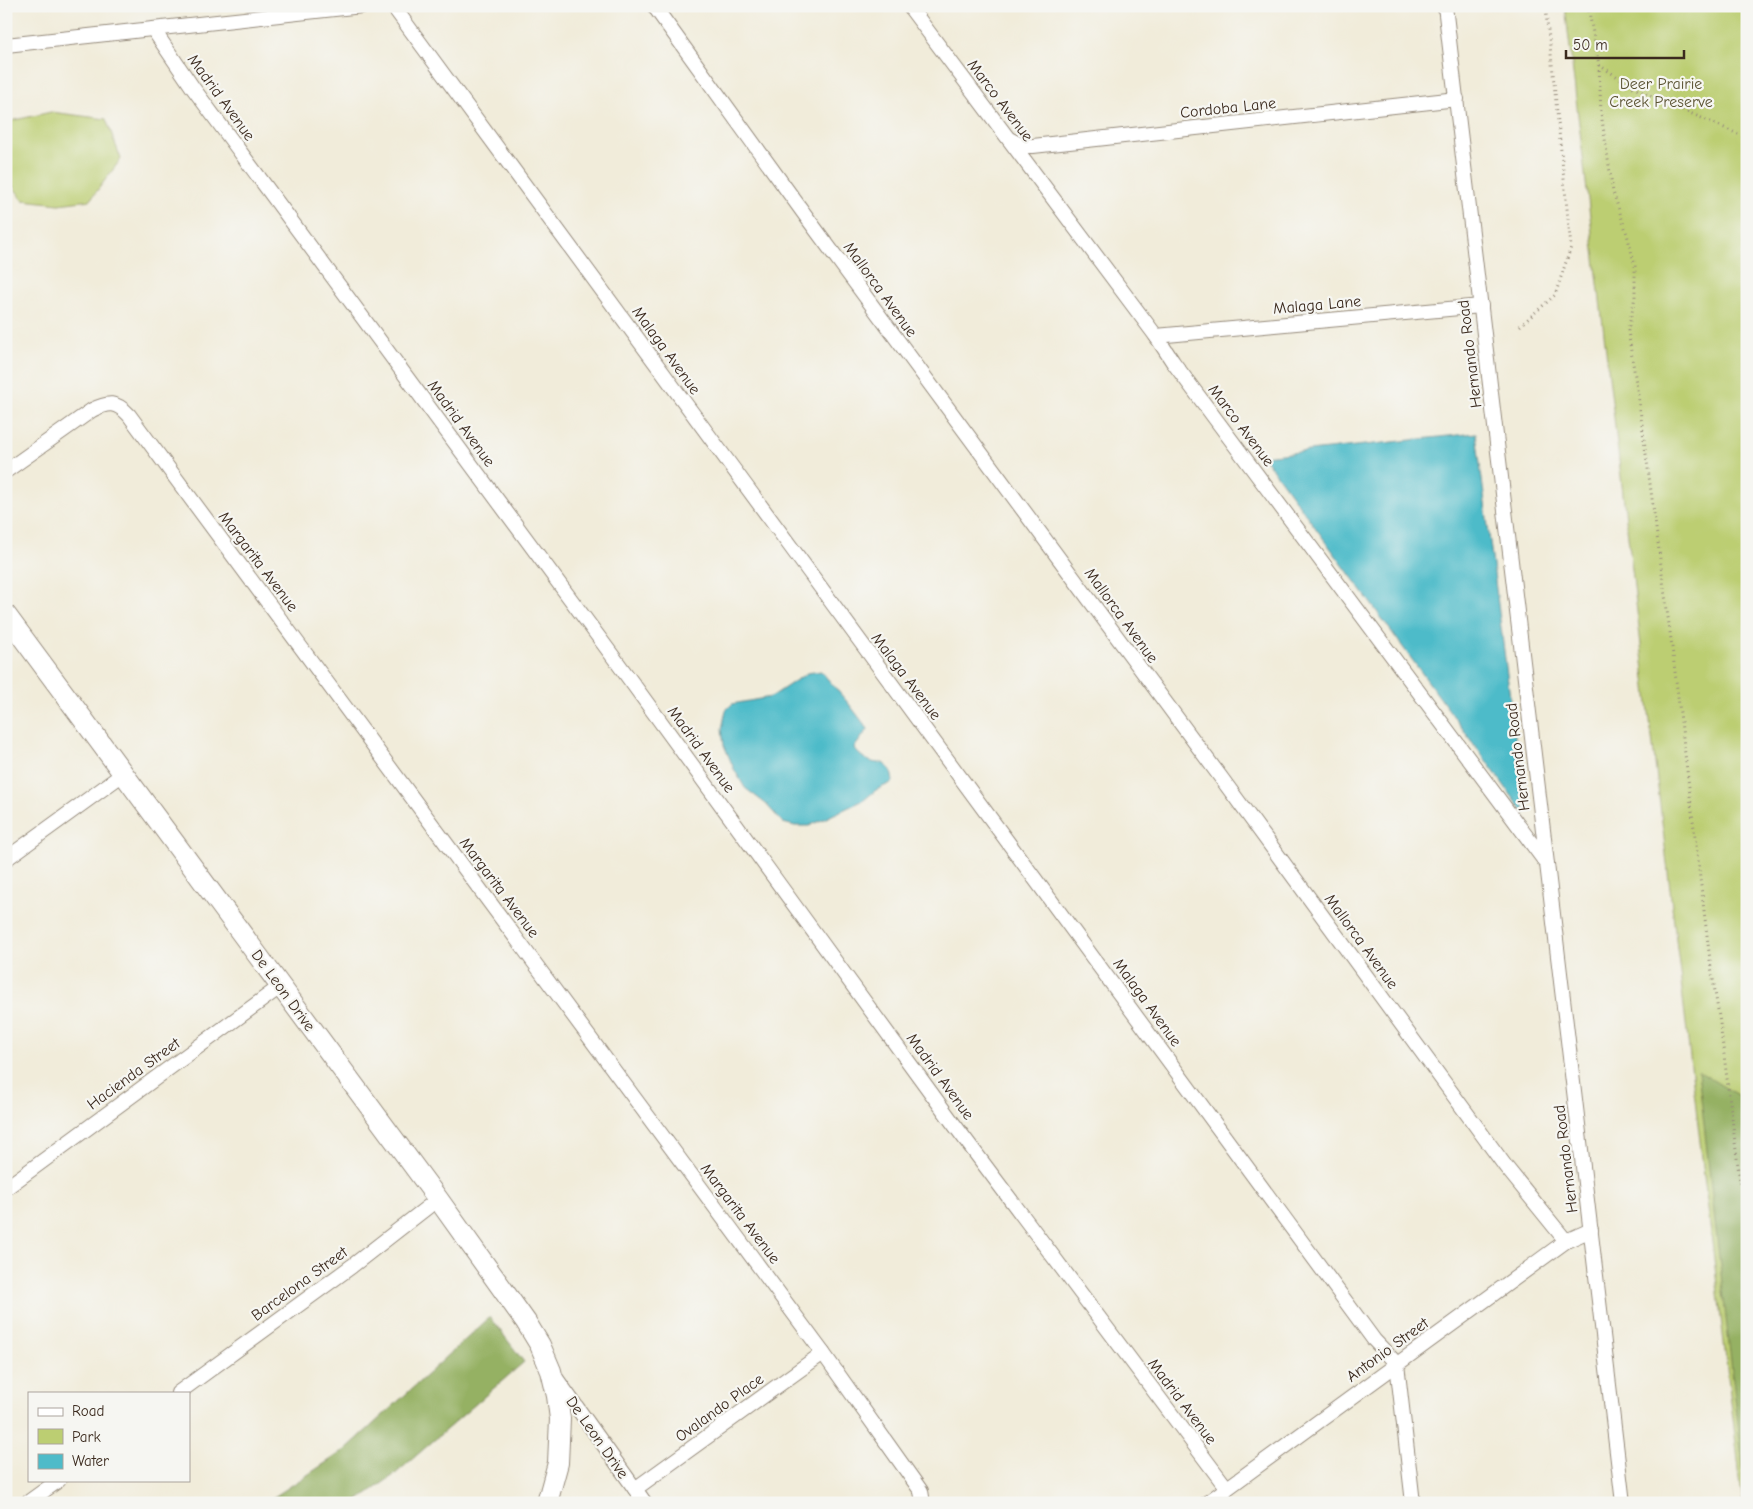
<svg xmlns="http://www.w3.org/2000/svg" width="1753" height="1509" font-family="'Comic Neue',sans-serif">
<style>
.green{fill:#bcce72;stroke:#7c7c48}
.forest{fill:#95b164;stroke:#686e41}
.water{fill:#4ebbc9;stroke:#447274}
.lines{fill:none;stroke-linecap:round;stroke-linejoin:round}
.street-casing{stroke:#968b7c;stroke-width:16}
.secondary-casing{stroke:#968b7c;stroke-width:22}
.path{stroke:#968b7c;stroke-width:3;stroke-dasharray:1 4;stroke-linecap:butt}
.street{stroke:#fff;stroke-width:14}
.secondary{stroke:#fff;stroke-width:20}
.labels{text-anchor:middle;stroke-width:4.5;stroke-linejoin:round;paint-order:stroke}
.park-label{font-size:16px;fill:#5b5333;stroke:#f6f6f2}
.street-label{font-size:16px;fill:#3b2a1e;stroke:#f6f6f2}
</style>
<rect width="100%" height="100%" fill="#f6f6f2"/>
<filter id="ink" filterUnits="userSpaceOnUse"><feTurbulence type="fractalNoise" baseFrequency=".02" numOctaves="2"/><feDisplacementMap in="SourceGraphic" scale="10" xChannelSelector="R" yChannelSelector="G"/><feConvolveMatrix kernelMatrix="1 2 1 2 8 2 1 2 1" color-interpolation-filters="sRGB"/></filter>
<filter id="wash" filterUnits="userSpaceOnUse"><feTurbulence type="fractalNoise" baseFrequency=".0096" numOctaves="4" result="noise"/><feDisplacementMap in="SourceGraphic" scale="20" xChannelSelector="R" yChannelSelector="G"/><feGaussianBlur stdDeviation="1.12" result="paint"/><feColorMatrix in="noise" values="0 0 0 0 0 0 0 0 0 0 0 0 0 0 0 0 0 1.4 0 .05"/><feComposite in="paint" operator="in"/></filter>
<g filter="url(#wash)">
<rect width="100%" height="100%" fill="#f1ecda"/>
<!-- green -->
<g class="green">
<polygon points="1565,6 1747,6 1747,1503 1743,1503"/>
<polygon points="51,112 106,119 121,159 90,200 59,204 23,200 6,177 6,122"/>
</g>
<!-- forest -->
<g class="forest">
<polygon points="1698,1071 1747,1101 1747,1503"/>
<polygon points="490,1317 524,1362 394,1475 354,1503 265,1503 345,1450"/>
</g>
<!-- water -->
<g class="water">
<polygon points="1476,433 1525,814 1263,456"/>
<path d="M821 671 849 704 868 729 854 748C861 758 871 764 883 763L891 770 893 782 876 790 864 800 809 826H795L783 823 766 804 745 788 734 769 724 745 722 729 726 710 732 704 771 697 807 673Z"/>
</g>
</g>
<g filter="url(#ink)">
<g class="lines">
<defs>
<g id="street">
<polyline points="393,6 1374,1340 1397,1364 1413,1503"/>
<polyline points="654,6 808,219 1222,779 1506,1167 1566,1241"/>
<polyline points="909,6 1156,336 1173,362 1547,864"/>
<polyline points="1445,6 1623,1503"/>
<polyline points="153,29 193,88 617,662 953,1123 1226,1487 1220,1503"/>
<polyline points="6,45 362,6"/>
<polyline points="1009,139 1023,146 1033,146 1457,99"/>
<polyline points="1156,336 1481,306"/>
<path d="M6 471 92 410C108 402 116 401 129 415L823 1353 921 1491 923 1503"/>
<polyline points="6,859 123,774"/>
<polyline points="6,1188 281,986"/>
<polyline points="556,1378 645,1503"/>
<polyline points="178,1393 352,1266 438,1199"/>
<polyline points="635,1489 823,1353"/>
<polyline points="27,1503 59,1480"/>
<polyline points="1207,1503 1566,1241 1591,1230"/>
</g>
<polyline id="secondary" points="6,615 438,1199 526,1322 540,1345 551,1371 557,1396 560,1419 558,1463 547,1503"/>
</defs>
<!-- street casing -->
<use href="#street" class="street-casing"/>
<!-- secondary casing -->
<use href="#secondary" class="secondary-casing"/>
<!-- path -->
<g class="path">
<polyline points="1588,6 1599,65 1638,90 1747,138"/>
<polyline points="1599,65 1601,113 1613,192 1627,234 1635,266 1635,297 1628,331 1639,402 1672,647 1710,960 1720,1023 1739,1174 1747,1220"/>
<polyline points="1520,326 1555,295 1571,247 1551,54 1545,6"/>
</g>
<!-- street -->
<use href="#street" class="street"/>
<!-- secondary -->
<use href="#secondary" class="secondary"/>
</g>
</g>
<g class="labels">
<!-- park labels -->
<g class="park-label">
<text x="1661" y="89">Deer Prairie<tspan x="1661" dy="18">Creek Preserve</tspan></text>
</g>
<!-- street labels -->
<g class="street-label">
<text transform="translate(222 97) rotate(54)" y="6">Madrid Avenue</text>
<text transform="translate(1001 100) rotate(53)" y="6">Marco Avenue</text>
<text transform="translate(1228 107) rotate(-6)" y="6">Cordoba Lane</text>
<text transform="translate(881 289) rotate(54)" y="6">Mallorca Avenue</text>
<text transform="translate(1317 304) rotate(-5)" y="6">Malaga Lane</text>
<text transform="translate(667 350) rotate(54)" y="6">Malaga Avenue</text>
<text transform="translate(1469 354) rotate(-97)" y="6">Hernando Road</text>
<text transform="translate(462 423) rotate(54)" y="6">Madrid Avenue</text>
<text transform="translate(1242 425) rotate(53)" y="6">Marco Avenue</text>
<text transform="translate(259 561) rotate(53)" y="6">Margarita Avenue</text>
<text transform="translate(1122 615) rotate(54)" y="6">Mallorca Avenue</text>
<text transform="translate(907 676) rotate(53)" y="6">Malaga Avenue</text>
<text transform="translate(702 749) rotate(54)" y="6">Madrid Avenue</text>
<text transform="translate(1517 757) rotate(-97)" y="6">Hernando Road</text>
<text transform="translate(500 887) rotate(53)" y="6">Margarita Avenue</text>
<text transform="translate(1362 941) rotate(54)" y="6">Mallorca Avenue</text>
<text transform="translate(284 990) rotate(54)" y="6">De Leon Drive</text>
<text transform="translate(1148 1002) rotate(54)" y="6">Malaga Avenue</text>
<text transform="translate(133 1073) rotate(-36)" y="6">Hacienda Street</text>
<text transform="translate(941 1076) rotate(54)" y="6">Madrid Avenue</text>
<text transform="translate(1565 1159) rotate(-97)" y="6">Hernando Road</text>
<text transform="translate(741 1213) rotate(53)" y="6">Margarita Avenue</text>
<text transform="translate(299 1283) rotate(-36)" y="6">Barcelona Street</text>
<text transform="translate(1387 1349) rotate(-36)" y="6">Antonio Street</text>
<text transform="translate(1183 1401) rotate(53)" y="6">Madrid Avenue</text>
<text transform="translate(719 1407) rotate(-36)" y="6">Ovalando Place</text>
<text transform="translate(598 1437) rotate(55)" y="6">De Leon Drive</text>
</g>
</g>
<!-- margin -->
<rect width="1753" height="1509" fill="none" stroke="#f6f6f2" stroke-width="25"/>
<!-- legend -->
<rect x="28" y="1392" width="162" height="90" fill="#f6f6f2" stroke="#aba49d"/>
<rect x="38" y="1408" width="25" height="8" fill="#ffffff" stroke="#aba49d"/>
<text x="72" y="1416" font-size="15" fill="#3b2a1e">Road</text>
<rect x="38" y="1429" width="25" height="15" fill="#bcce72" stroke="#aba49d"/>
<text x="72" y="1442" font-size="15" fill="#3b2a1e">Park</text>
<rect x="38" y="1454" width="25" height="15" fill="#4ebbc9" stroke="#aba49d"/>
<text x="72" y="1466" font-size="15" fill="#3b2a1e">Water</text>
<!-- scale -->
<path d="M1566 50v8h118v-8" fill="none" stroke="#3b2a1e" stroke-width="2.5"/>
<text x="1573" y="50" font-size="15" fill="#3b2a1e" stroke="#f6f6f2" stroke-width="4" paint-order="stroke">50 m</text>
</svg>
